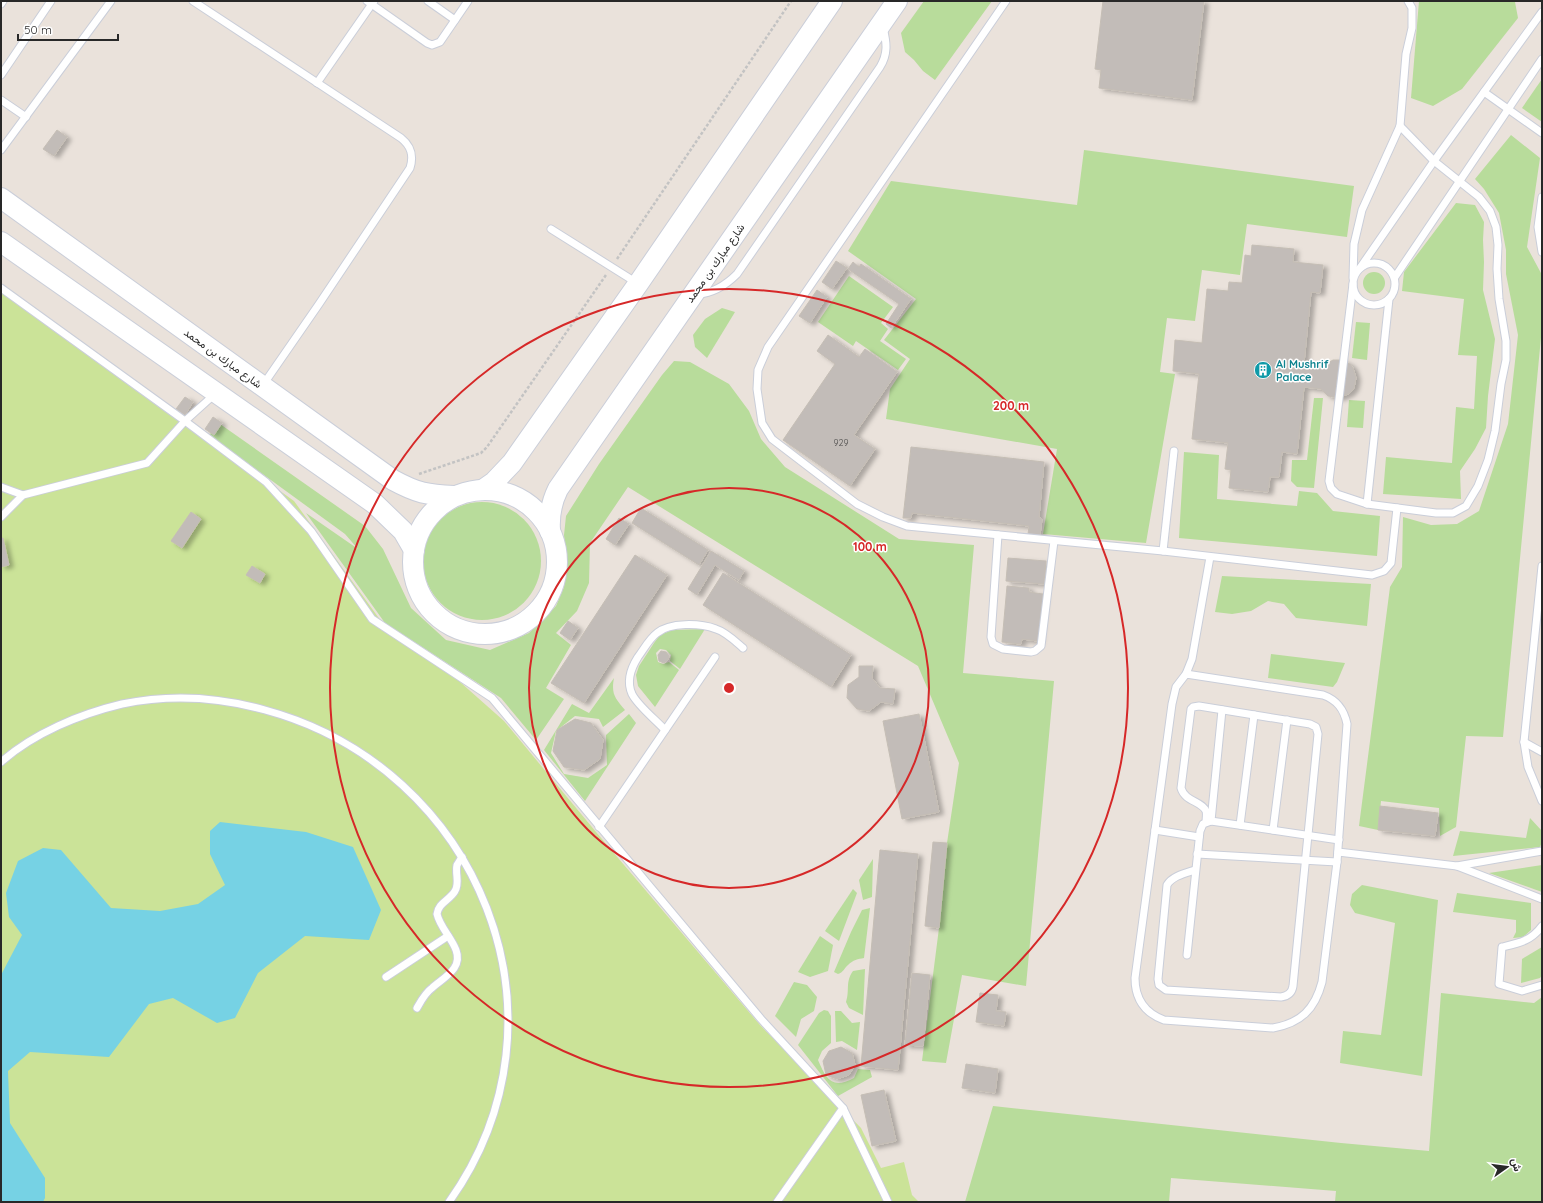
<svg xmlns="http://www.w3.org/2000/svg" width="1543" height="1203" font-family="Quicksand,Vazirmatn,sans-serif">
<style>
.green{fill:#b8dc9b}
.pitch{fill:#cbe398}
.water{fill:#76d2e4}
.building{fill:#c2bcb8;stroke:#c5beb5;filter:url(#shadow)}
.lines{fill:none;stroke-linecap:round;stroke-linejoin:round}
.lane-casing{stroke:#caced9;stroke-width:9}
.secondary-casing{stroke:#caced9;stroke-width:22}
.path{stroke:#c3c3c3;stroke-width:2.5;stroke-dasharray:3 2;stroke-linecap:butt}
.lane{stroke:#fff;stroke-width:7}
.secondary{stroke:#fff;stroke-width:20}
.ring{fill:none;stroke:#d62828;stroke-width:2}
.labels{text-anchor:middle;stroke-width:3;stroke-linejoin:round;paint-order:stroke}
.number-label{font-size:9px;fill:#4e4d4c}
.street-label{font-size:11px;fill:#282828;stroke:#fff}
.culture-label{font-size:11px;font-weight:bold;fill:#0d838f;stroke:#fff;text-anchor:start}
.centre{fill:#d62828;stroke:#fff;stroke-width:2}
.ring-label{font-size:12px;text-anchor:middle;font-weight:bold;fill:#d62828;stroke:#fff;stroke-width:3;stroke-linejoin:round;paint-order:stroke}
</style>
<defs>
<filter id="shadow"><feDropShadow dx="4.5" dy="2.5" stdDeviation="2" flood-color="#0004"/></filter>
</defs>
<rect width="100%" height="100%" fill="#eae2db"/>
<!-- green -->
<g class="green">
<polygon points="924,1 992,1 935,80 923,71 914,60 905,52 901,33"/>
<polygon points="1419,1 1513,1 1515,2 1518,18 1462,89 1433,106 1411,98"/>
<polygon points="1542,79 1542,122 1522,108"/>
<polygon points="1511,135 1540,158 1527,247 1542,275 1542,327 1503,737 1466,736 1456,827 1440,836 1439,808 1381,801 1378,830 1359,826 1390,587 1402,567 1403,517 1431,525 1457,524 1479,511 1508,424 1518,335 1506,274 1506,250 1499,213 1484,189 1475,179"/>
<polygon points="1084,150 1354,186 1347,237 1247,224 1240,275 1202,270 1195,321 1167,318 1160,372 1175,374 1146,543 1043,534 1057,449 886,419 890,389 910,359 884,340 916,299 848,251 891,181 1077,205"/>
<polygon points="1456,203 1475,205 1484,222 1483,240 1484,262 1483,290 1495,339 1488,396 1486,428 1475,449 1460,471 1461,499 1383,494 1386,457 1452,463 1456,407 1474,409 1477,356 1458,355 1464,299 1402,291 1404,272"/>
<circle cx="1374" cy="283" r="11"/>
<polygon points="849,276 893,307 881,323 888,329 880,341 906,359 898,370 856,341 853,346 818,322"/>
<polygon points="722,308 735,312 707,358 695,347 693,335 705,319"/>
<polygon points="1356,322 1370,323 1367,360 1352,358"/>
<polygon points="674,361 690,362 729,384 749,411 761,439 785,467 899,539 974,545 963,673 1054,681 1026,986 962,975 946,1063 922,1061 939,928 947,843 959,763 918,666 628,487 590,543 589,583 577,611 556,633 571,645 546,688 564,699 536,740 501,698 385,623 306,513 358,549 345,534 209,435 220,424 365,526 383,549 411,608 446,640 490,650 529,633 556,606 564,587 566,556 564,535 566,516 599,464 662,375"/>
<polygon points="1314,398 1323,398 1314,488 1297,487 1291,481 1292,460 1307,460"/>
<polygon points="1349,400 1365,401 1363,428 1347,427"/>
<polygon points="1184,452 1219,455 1217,499 1297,506 1299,491 1317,493 1333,511 1380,516 1377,556 1179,538"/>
<circle cx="482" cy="561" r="59"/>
<polygon points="1222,576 1371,584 1367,626 1296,618 1284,604 1268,601 1251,611 1232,614 1215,612"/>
<polygon points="705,629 680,669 670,661 671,655 666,650 660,649 656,653 658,662 663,664 669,662 679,670 655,707 638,686 636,675 639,666 654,643 660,635 672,630"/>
<polygon points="1271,654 1345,663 1337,682 1333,687 1268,678"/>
<path d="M614 678C611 694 615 698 625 710L603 727 599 719 575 716 556 731 551 753 564 774 588 778 607 765 606 735 629 714 636 723 585 801 544 750 572 704 589 713Z"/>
<polygon points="1530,818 1542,831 1542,842 1540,847 1453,856 1460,831 1526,838"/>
<polygon points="873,859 872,897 863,900 859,880"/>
<polygon points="1542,865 1542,892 1489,873"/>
<polygon points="1362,885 1438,900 1422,1076 1340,1063 1343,1031 1381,1035 1395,923 1355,913 1350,905 1352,894"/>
<polygon points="853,889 857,893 839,941 825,931"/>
<polygon points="1457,893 1531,903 1531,930 1523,937 1513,938 1516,932 1516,920 1453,912"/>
<path d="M870 908 864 958C858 959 853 960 848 965 844 968 844 972 838 974L834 972 851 932 862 910Z"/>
<polygon points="820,936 833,945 828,971 810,977 798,972"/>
<polygon points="1542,947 1542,975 1540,978 1521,983 1522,959"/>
<path d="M865 969 863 1015 849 1008 846 1002C850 990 845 982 853 971Z"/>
<polygon points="794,982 807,985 817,997 814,1011 801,1019 796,1037 775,1016"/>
<polygon points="1441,993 1534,1003 1542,997 1542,1202 1335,1202 1336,1191 1171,1178 1169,1202 965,1202 993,1106 1341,1143 1429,1151"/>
<path d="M824 1010 828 1011 831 1016V1043L822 1051 818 1060C826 1079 832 1090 854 1078L858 1069 870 1070 872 1077 838 1096 798 1045 819 1013Z"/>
<polygon points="835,1011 841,1011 852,1023 860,1022 857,1050 842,1041 836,1042"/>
</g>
<!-- pitch -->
<polygon class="pitch" points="1,290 294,501 386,628 442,666 504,721 596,832 760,1025 861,1128 881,1168 904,1162 912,1195 919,1202 1,1202"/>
<!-- water -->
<polygon class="water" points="220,822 306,832 353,847 381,910 369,940 305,936 258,973 235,1018 217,1023 173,998 149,1004 109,1057 30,1052 8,1071 10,1123 45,1178 45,1198 43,1202 1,1202 1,975 22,935 9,917 6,893 18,861 43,848 61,850 111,908 160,911 198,904 225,885 210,854 210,831"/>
<!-- building -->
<g class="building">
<polygon points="1103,1 1204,1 1192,100 1099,88 1101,70 1095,69"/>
<polygon points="57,130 67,137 54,156 43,149"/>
<polygon points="1252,245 1294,249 1293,262 1323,265 1320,293 1311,292 1304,363 1324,365 1333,360 1342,360 1350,364 1353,368 1356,378 1354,388 1350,393 1339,398 1328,396 1321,389 1304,387 1297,454 1282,452 1279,477 1270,477 1268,492 1229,488 1231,470 1225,469 1228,443 1192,439 1199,374 1173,371 1175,340 1202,343 1207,289 1228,291 1229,282 1242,283 1245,255 1251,256"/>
<polygon points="836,261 847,268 832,289 822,282"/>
<polygon points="853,262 859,267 861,264 911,299 891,328 886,324 899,304 848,269"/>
<polygon points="817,290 827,297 810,323 799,316"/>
<polygon points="828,335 859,357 865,349 897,372 854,435 875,449 850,486 783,440 835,364 817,351"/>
<polygon points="185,397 193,402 185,415 176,409"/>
<polygon points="213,417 222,423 214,435 205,429"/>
<polygon points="911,447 1044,462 1039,517 1042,519 1040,535 1028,534 1029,526 912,513 911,518 903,518"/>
<polygon points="641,508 708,550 699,565 632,523"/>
<polygon points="191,512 201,519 182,548 171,541"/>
<polygon points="619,518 629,524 615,545 606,539"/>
<polygon points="1,538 3,538 9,565 1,567"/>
<polygon points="711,551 744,571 739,580 715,565 697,595 688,589"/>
<polygon points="635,555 667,575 584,703 551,683"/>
<polygon points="1008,558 1046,561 1044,584 1006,581"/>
<polygon points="252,566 265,574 260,583 246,575"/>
<polygon points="723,573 851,655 831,687 703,605"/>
<polygon points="1007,586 1029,588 1029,592 1043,594 1038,641 1022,639 1021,644 1002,642"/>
<polygon points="568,621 578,628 570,640 560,633"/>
<polygon points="661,651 666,652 669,656 668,660 664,663 659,661 658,655"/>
<polygon points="859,666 873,666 872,678 880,688 895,689 893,704 881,702 869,711 857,709 847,698 848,685 859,677"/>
<polygon points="919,714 939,812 902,819 883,721"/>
<polygon points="575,719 591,723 603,740 600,759 584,770 564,767 553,751 557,730"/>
<polygon points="1380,806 1438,813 1435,836 1378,830"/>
<polygon points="933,842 947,843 939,928 925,926"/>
<polygon points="880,850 918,854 898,1070 861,1066"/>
<polygon points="912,973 930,975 923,1046 905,1045"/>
<polygon points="980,993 998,995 996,1011 1006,1012 1004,1026 976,1022"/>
<polygon points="841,1047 852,1053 855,1065 849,1075 837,1079 826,1075 823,1061 829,1051"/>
<polygon points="966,1064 998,1069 995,1093 962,1088"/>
<polygon points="884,1090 896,1141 872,1146 861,1095"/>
</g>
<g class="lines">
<defs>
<g id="lane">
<path d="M193 1 401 138C411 146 414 155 410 168L319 304 263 385"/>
<polyline points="367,1 427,43 432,45 440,42 468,1"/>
<polyline points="428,1 455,20"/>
<polyline points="1006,1 768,347 758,370 757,389 762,423 772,439 857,504 883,517 907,526 1163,551 1372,575 1384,571 1391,563 1397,508"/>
<polyline points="1,4 3,1"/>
<polyline points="1,75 51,1"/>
<polyline points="317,83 374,1"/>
<polyline points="1484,92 1542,133"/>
<polyline points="1,100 26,117"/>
<polyline points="1,150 111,1"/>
<polyline points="1542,197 1538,227 1542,252"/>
<polyline points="551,229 637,283"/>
<circle cx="1374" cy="284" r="21"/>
<polyline points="1360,268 1434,161 1542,12"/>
<polyline points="1395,277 1542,59"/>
<polyline points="1353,278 1354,244 1362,210 1400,126 1406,54 1412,28 1412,8 1408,1"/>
<polyline points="1353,284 1329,481 1331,488 1337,494 1367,504 1436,513 1453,513 1466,506 1478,486 1488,460 1495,431 1501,384 1506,360 1506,341 1499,299 1497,269 1498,245 1496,227 1490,211 1479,197 1434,161 1400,126"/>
<polyline points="1,288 185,421 266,482 311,531 372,619 492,698 761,1019 843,1108 888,1202"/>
<path d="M698 294C714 293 726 285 737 274L880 67C888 54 887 43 883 28"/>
<polyline points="1,487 23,495"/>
<polyline points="1367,504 1389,299"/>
<polyline points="1,517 23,495 147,463 185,421 216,393"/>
<polyline points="998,535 991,637 993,644 1003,649 1031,652 1035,651 1041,646 1054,541"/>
<polyline points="1163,551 1174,451"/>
<polyline points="1542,566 1524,742 1528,767 1542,801"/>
<path d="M1186 674 1323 695C1337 700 1344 709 1347 724L1337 862 1322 982C1315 1009 1301 1023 1273 1028L1164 1020C1145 1013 1135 999 1135 978L1172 704 1176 687Z"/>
<polyline points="1186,674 1192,659 1210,557"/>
<path d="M665 730C656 720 638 706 632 694 626 681 631 668 638 657 644 649 649 639 657 633 670 622 700 623 716 629 726 632 735 641 743 648"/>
<polyline points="1524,742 1542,752"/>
<path d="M1 762C34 733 80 714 122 704 170 694 219 697 265 710 479 768 581 1017 449 1202"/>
<polyline points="1211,821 1222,710"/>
<polyline points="1240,825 1254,715"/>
<polyline points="599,827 715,657"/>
<polyline points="1155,830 1199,837"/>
<polyline points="1273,830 1287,720"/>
<polyline points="1338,852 1457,866 1542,899"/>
<polyline points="1197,854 1337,862"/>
<polyline points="1457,866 1542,851"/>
<path d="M1195 870C1186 873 1172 876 1167 885L1158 979 1159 985 1166 990 1281 997C1288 996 1292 993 1293 986L1318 734 1316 727 1310 724 1199 706 1193 707 1191 709 1181 788C1185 802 1202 801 1206 811 1207 814 1206 819 1206 822"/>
<path d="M1542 926C1531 941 1519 943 1502 947L1499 984 1522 991 1542 985"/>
<polyline points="1187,955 1200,831 1203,824 1211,821 1339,840"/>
<polyline points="386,977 448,936"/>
<path d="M417 1008C421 1001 425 993 432 988 444 977 463 969 456 950 451 937 440 927 437 914 438 903 450 900 455 891 460 883 455 874 457 865L462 857"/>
<polyline points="777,1202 843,1108"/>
</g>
<g id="secondary">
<path d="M1 198 393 480C417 493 427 495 454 496"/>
<polyline points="1,242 375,504 403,531 414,550"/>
<polyline points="484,489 494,482 512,463 638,284 832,1"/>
<circle cx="485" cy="562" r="72"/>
<path d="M550 531C549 516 551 503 558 489L897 1"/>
</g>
</defs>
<!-- lane casing -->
<use href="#lane" class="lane-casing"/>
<!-- secondary casing -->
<use href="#secondary" class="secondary-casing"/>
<!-- path -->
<g class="path">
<polyline points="617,259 791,1"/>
<polyline points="419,474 481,453 487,447 606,275"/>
</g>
<!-- lane -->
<use href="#lane" class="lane"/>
<!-- secondary -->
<use href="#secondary" class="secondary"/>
</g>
<!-- distance rings -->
<g class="ring">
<circle cx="729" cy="688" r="200"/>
<circle cx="729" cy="688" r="399"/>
</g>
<!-- icons -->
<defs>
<symbol id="building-disc" viewBox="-11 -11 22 22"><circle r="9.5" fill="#0f9aa8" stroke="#fff"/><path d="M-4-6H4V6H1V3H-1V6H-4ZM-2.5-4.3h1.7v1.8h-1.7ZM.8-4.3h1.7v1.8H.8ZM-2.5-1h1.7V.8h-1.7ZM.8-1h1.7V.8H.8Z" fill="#fff"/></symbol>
</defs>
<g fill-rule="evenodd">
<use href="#building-disc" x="1253" y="360" width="20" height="20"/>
</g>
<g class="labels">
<!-- number labels -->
<g class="number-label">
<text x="841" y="446">929</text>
</g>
<!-- street labels -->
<g class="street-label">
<text transform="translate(715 263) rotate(-55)" y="4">شارع مبارك بن محمد</text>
<text transform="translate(223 358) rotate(36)" y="4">شارع مبارك بن محمد</text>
</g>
<!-- culture labels -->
<g class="culture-label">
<text x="1276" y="368">Al Mushrif<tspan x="1276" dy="13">Palace</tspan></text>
</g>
</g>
<circle cx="729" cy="688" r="6" class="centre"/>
<g class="ring-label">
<text x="1011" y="410">200 m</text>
<text x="870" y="551">100 m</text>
</g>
<!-- border -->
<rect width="1543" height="1203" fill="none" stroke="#282828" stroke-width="4"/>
<!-- north arrow -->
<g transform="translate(1507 1167) rotate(76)" stroke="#ffffff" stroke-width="3" paint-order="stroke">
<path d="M0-3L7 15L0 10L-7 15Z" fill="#282828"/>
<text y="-6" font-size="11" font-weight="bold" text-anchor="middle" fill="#282828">ش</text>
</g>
<!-- scale -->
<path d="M18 34v6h100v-6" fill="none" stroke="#282828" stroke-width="2"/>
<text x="24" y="34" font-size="12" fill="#282828" stroke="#ffffff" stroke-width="3" paint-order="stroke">50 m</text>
</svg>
